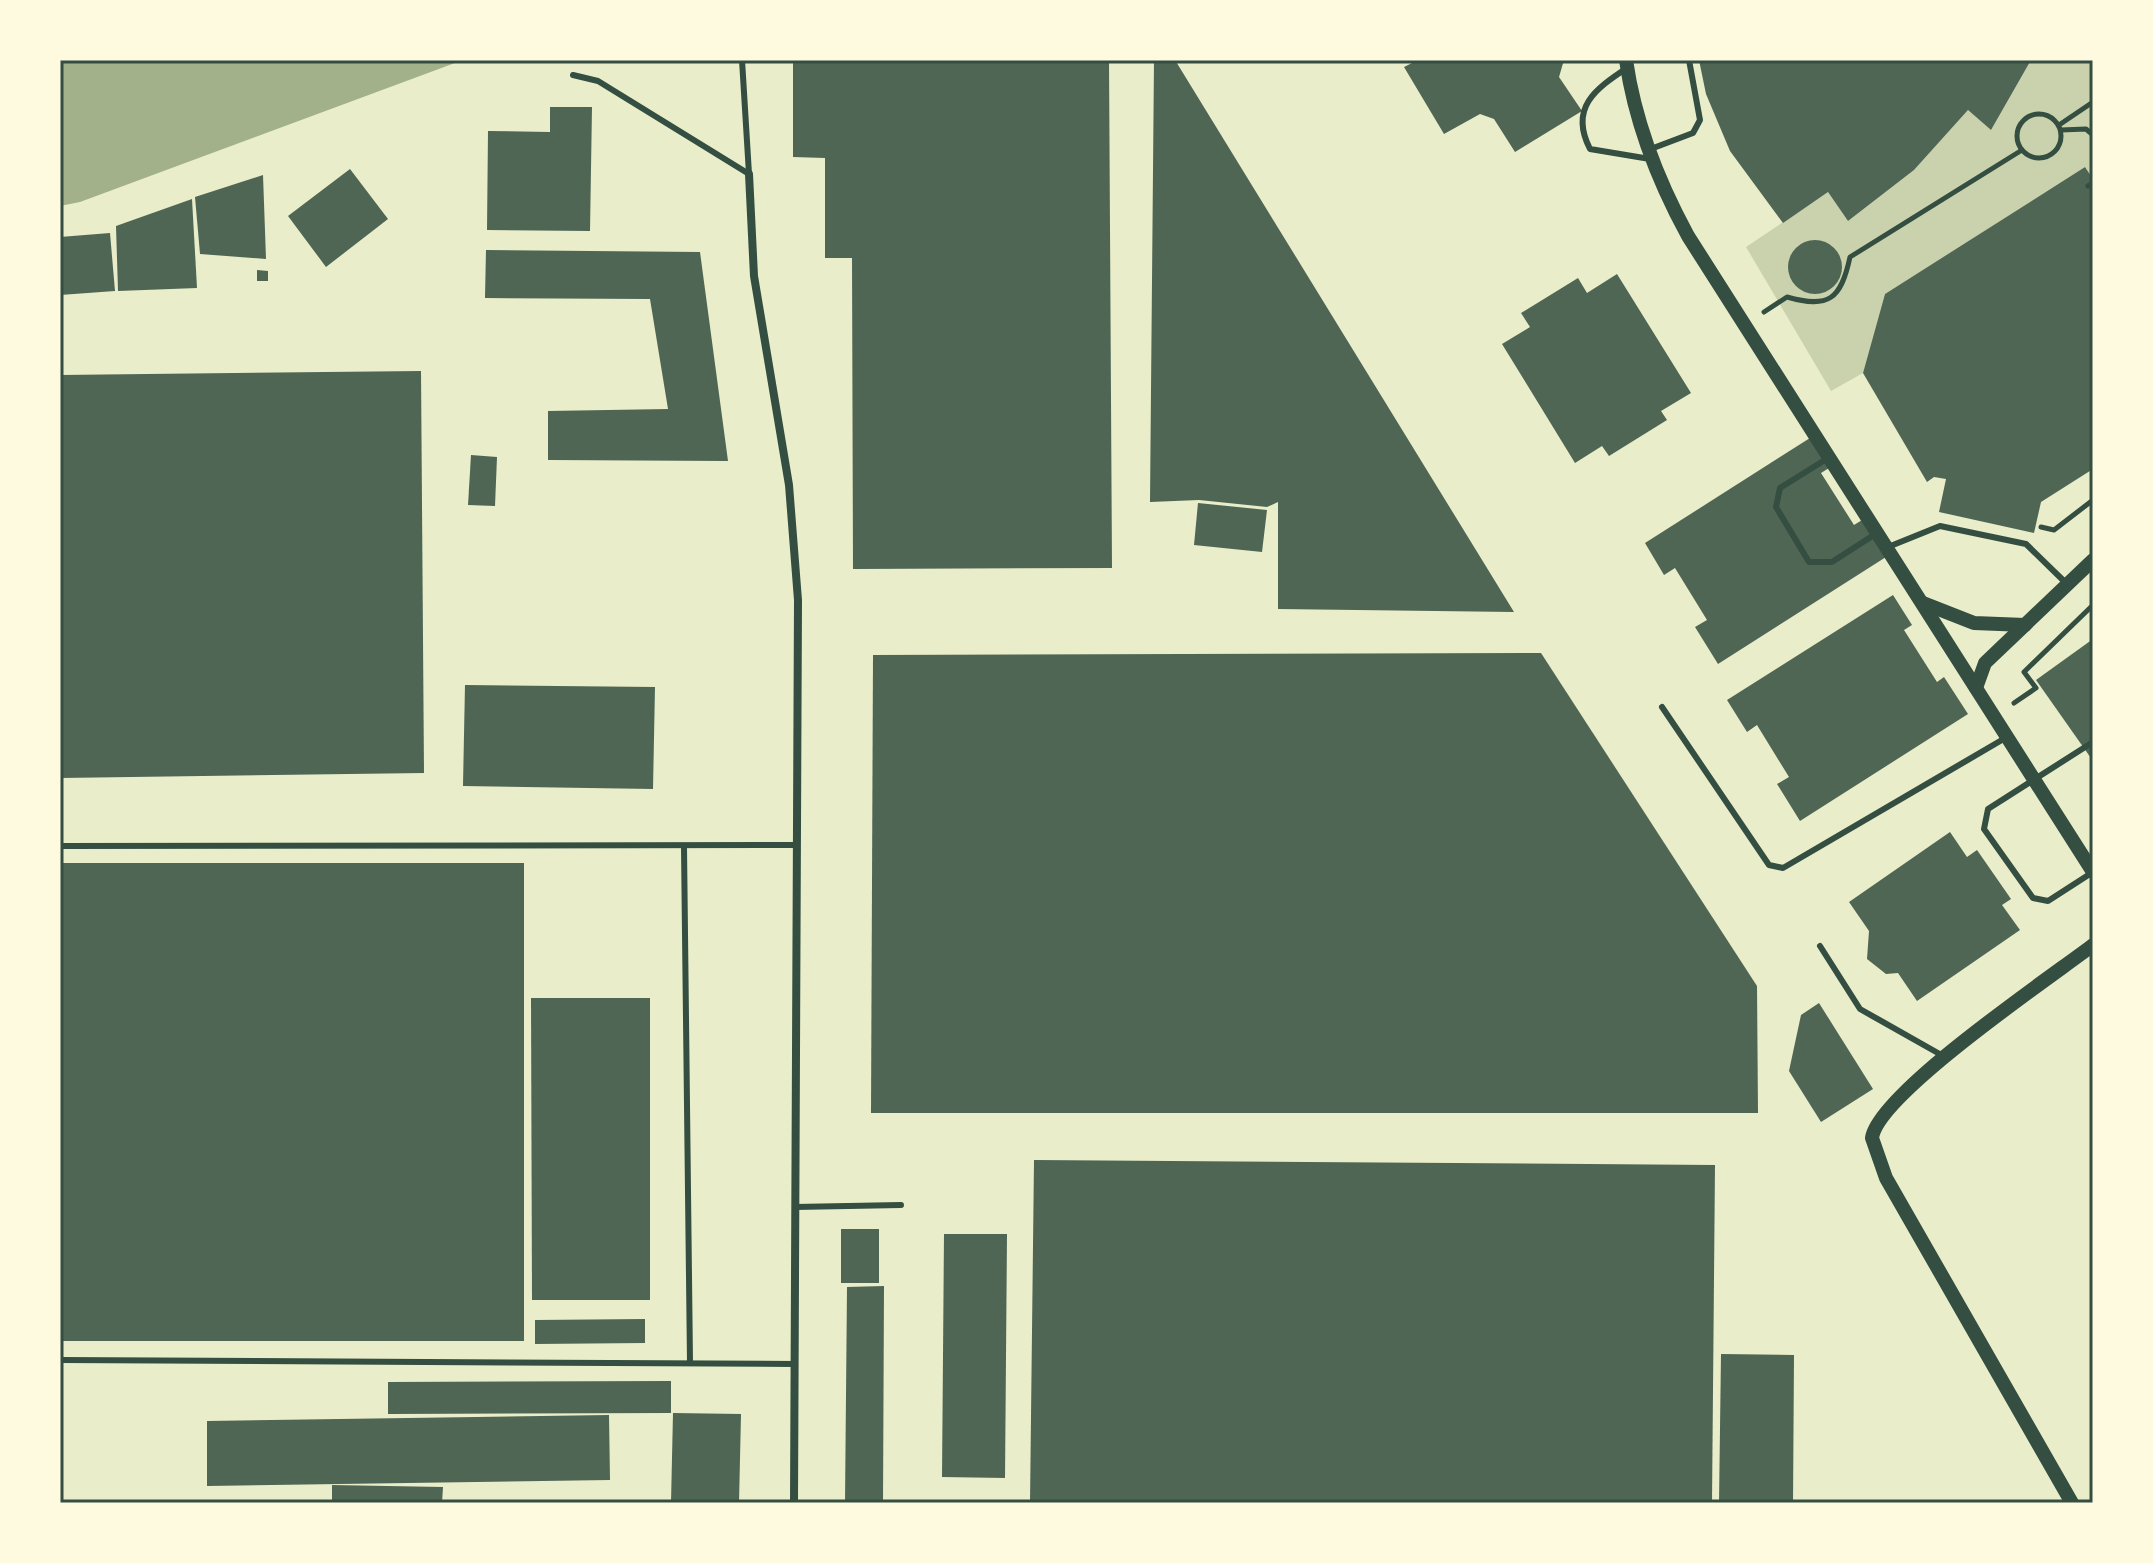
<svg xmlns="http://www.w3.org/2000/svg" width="2153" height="1563" font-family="Signika,sans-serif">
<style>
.green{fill:#cad2ad}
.water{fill:#a3b18a}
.building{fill:#4f6655}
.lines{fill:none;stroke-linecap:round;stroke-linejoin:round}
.path{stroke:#344e41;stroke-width:5}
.service{stroke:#344e41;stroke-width:6}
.minor{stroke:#344e41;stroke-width:8}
.tertiary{stroke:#344e41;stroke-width:14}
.neatline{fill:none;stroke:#344e41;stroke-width:3}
</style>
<rect width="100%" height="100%" fill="#e9edc9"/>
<!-- green -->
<polygon class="green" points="2031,60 2093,60 2093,179 2085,167 1885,294 1863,373 1831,391 1746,247 1828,192 1848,221 1914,170 1968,110 1991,130"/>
<!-- water -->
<polygon class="water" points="60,60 463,60 80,202 60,206"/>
<!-- building -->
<g class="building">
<polygon points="793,60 1109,60 1112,568 853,569 852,258 825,258 825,158 793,157"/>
<polygon points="1154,60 1175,60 1514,612 1278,609 1278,502 1267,507 1199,500 1150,502"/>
<polygon points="1418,60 1564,60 1559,77 1582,111 1515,152 1494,119 1480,114 1444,134 1404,67"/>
<polygon points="1699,60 2031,60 1991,130 1968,110 1914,170 1848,221 1828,192 1783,223 1730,151 1706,94"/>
<polygon points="550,107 592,107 590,231 487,230 488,131 550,132"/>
<polygon points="2085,167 2093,179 2093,469 2041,502 2034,533 1939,512 1946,479 1934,477 1927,482 1863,373 1885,294"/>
<polygon points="350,169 388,219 326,267 288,216"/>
<polygon points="263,175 266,259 200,254 195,197"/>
<polygon points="192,199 197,288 118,291 116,226"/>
<polygon points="110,233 115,291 60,295 60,237"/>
<circle cx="1815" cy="267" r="27"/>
<polygon points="486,250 700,252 728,461 548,460 548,411 668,409 650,299 485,298"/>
<polygon points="257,270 268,271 268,281 257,281"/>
<polygon points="1617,274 1691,393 1661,411 1667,420 1609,456 1602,446 1575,463 1502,344 1530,327 1521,313 1578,278 1587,293"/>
<polygon points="421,371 424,773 60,778 60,375"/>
<polygon points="1810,438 1829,468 1821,473 1854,525 1862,520 1886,557 1718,664 1695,627 1707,620 1675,568 1664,575 1645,543"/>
<polygon points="471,455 497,457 495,506 468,505"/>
<polygon points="1198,503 1267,510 1262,552 1194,545"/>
<polygon points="1893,595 1912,625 1904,630 1937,682 1944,677 1968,714 1800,821 1777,784 1789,777 1757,725 1747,732 1727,700"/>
<polygon points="2093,639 2093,761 2036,680"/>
<polygon points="1541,653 1757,986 1758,1113 871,1113 873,655"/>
<polygon points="465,685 655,687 653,789 463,786"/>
<polygon points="1950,832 1967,857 1977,850 2011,899 2002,905 2020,930 1917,1001 1898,973 1886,974 1867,959 1869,931 1849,902"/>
<rect x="60" y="863" width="464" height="478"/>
<polygon points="531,998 650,998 650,1300 532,1300"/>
<polygon points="1819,1003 1873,1089 1821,1122 1789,1071 1801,1015"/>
<polygon points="1034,1160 1715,1165 1712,1503 1030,1503"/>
<rect x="841" y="1229" width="38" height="54"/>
<polygon points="944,1234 1007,1234 1005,1478 942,1477"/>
<polygon points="884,1286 883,1503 845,1503 847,1287"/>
<polygon points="645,1319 645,1343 535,1344 535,1320"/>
<polygon points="1721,1354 1794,1355 1793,1503 1719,1503"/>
<polygon points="671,1381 671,1413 388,1414 388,1382"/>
<polygon points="673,1413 741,1414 739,1503 671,1503"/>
<polygon points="609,1415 610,1480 207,1486 207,1421"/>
<polygon points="332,1485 443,1487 442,1503 332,1503"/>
</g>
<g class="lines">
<!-- path -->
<g class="path">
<circle cx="2039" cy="136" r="22"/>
<polyline points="2059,125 2093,102"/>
<polyline points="2061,130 2086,129 2093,135"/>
<polyline points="2088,186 2093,183"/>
<path d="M1764 312 1787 297C1829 309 1841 299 1850 257L2022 150"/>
<polyline points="2041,527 2054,530 2093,500"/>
<polyline points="2014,703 2036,688 2024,672 2093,605"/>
</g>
<!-- service -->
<g class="service">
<polyline points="742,60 749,174"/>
<path d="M1627 68C1595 89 1569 108 1590 149L1650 159"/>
<polyline points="573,75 598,81 749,174"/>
<polyline points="1648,150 1693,133 1700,120 1689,60"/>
<polyline points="1828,458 1780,488 1776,507 1809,562 1832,562 1877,533"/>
<polyline points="1888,547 1940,526 2026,544 2067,584"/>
<polyline points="1662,707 1769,865 1783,868 2007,737"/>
<polyline points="2093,742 1988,809 1984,829 2033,898 2048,901 2093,872"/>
<polyline points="60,846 797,845"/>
<polyline points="684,847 690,1363"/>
<polyline points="1820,946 1860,1009 1945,1057"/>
<polyline points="795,1207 901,1205"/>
<polyline points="60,1360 795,1364"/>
</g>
<!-- minor -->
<polyline class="minor" points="749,174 754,276 789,485 798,600 794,1503"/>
<!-- tertiary -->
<g class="tertiary">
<path d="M1626 60C1635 123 1658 181 1688 236L2093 872"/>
<polyline points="1923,603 1974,623 2025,625"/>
<polyline points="1976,688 1985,663 2093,560"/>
<path d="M2072 1503 1886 1178 1872 1138C1878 1094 2051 977 2093 945"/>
</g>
</g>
<!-- border -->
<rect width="2153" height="1563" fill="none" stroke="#fefae0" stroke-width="124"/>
<rect x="62" y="62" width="2029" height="1439" class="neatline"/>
</svg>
